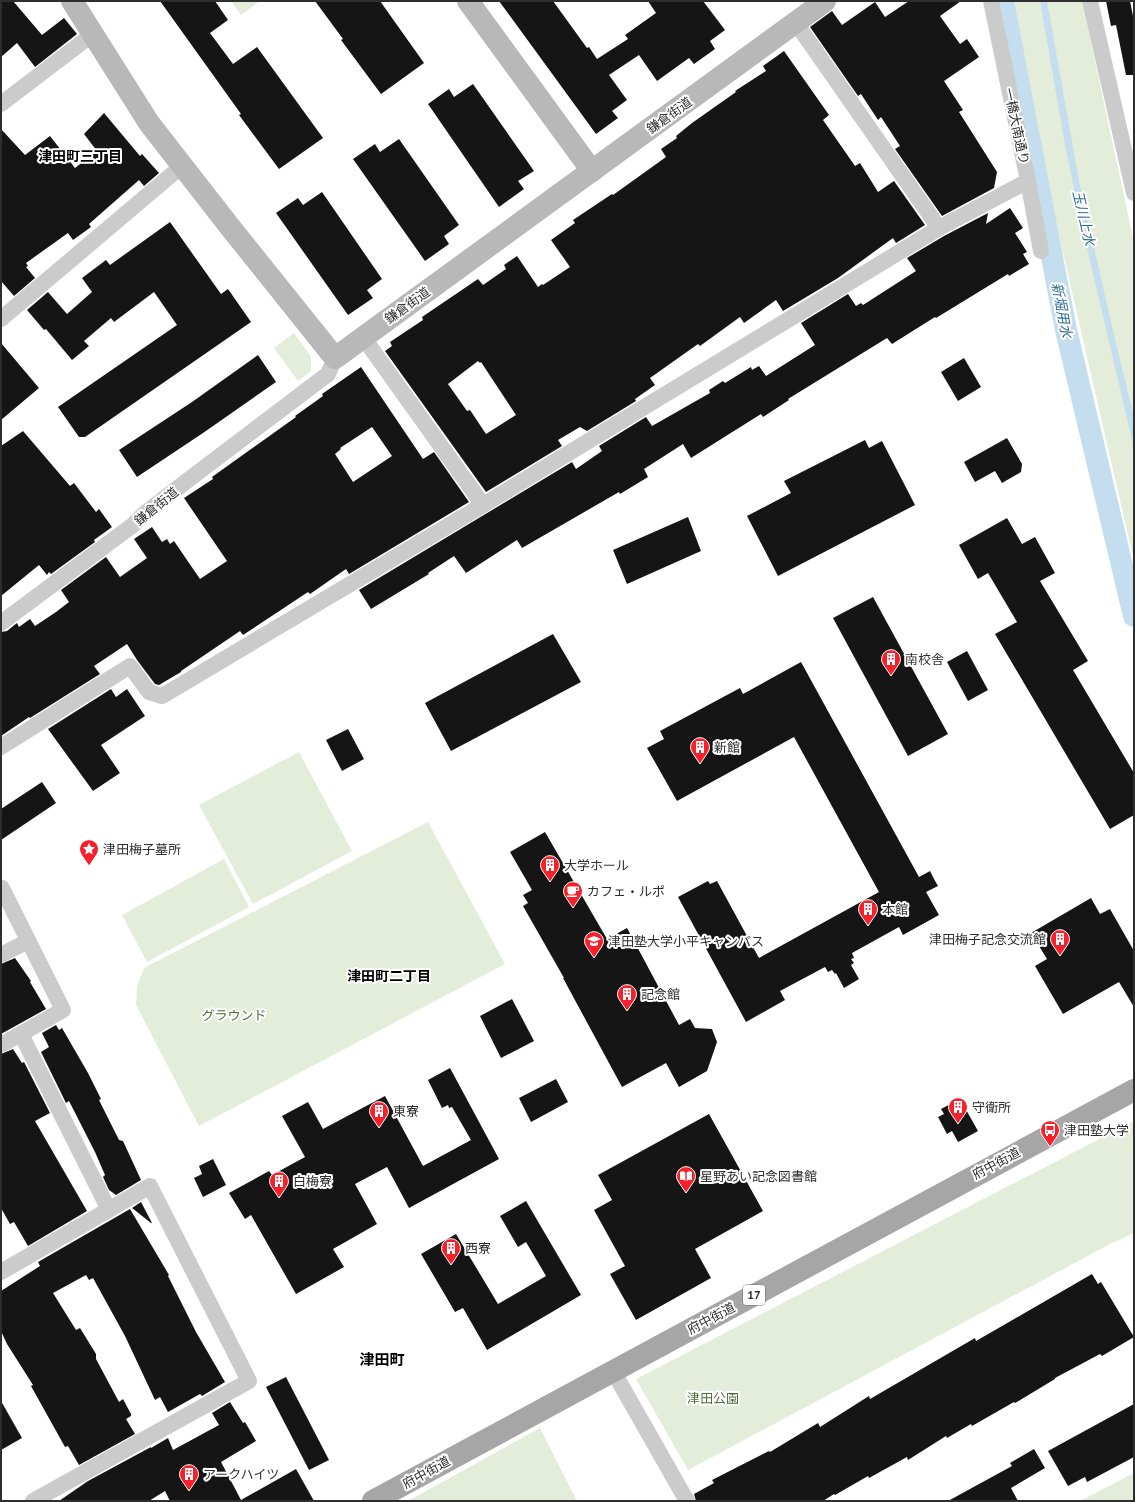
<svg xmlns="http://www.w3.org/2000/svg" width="1135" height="1502" font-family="'PT Sans','Noto Sans JP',sans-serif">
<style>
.green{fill:#e4edda}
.water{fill:#c4ddef}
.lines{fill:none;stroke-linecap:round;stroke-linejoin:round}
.canal{stroke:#c4ddef;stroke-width:22}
.building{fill:#151515;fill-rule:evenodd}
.street{stroke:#cbcbcb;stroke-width:16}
.secondary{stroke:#b8b8b8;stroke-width:22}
.primary{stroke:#a6a6a6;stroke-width:22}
.labels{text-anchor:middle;stroke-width:4;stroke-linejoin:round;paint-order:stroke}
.shield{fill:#fff;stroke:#6d6d6d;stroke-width:1}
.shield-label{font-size:12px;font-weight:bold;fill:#2e2e2e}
.street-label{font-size:13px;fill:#2e2e2e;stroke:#fff}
.poi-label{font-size:13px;fill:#2e2e2e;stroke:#fff;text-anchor:start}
.park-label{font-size:13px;fill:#4f6e37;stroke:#fff}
.neighbourhood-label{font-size:14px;font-weight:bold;fill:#000;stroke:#fff}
.water-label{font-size:14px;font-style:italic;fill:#346f98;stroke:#fff}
.quarter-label{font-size:15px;font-weight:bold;fill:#000;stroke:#fff}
</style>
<rect width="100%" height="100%" fill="#fff"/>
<!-- green -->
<g class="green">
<polygon points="231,1 260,1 241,15"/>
<polygon points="1005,1 1082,1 1134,242 1134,561"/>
<polygon points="294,333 311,357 311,371 298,381 274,348"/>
<polygon points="299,752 352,851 253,904 199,805"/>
<polygon points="428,822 505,964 199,1126 136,1005 137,986 144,968"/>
<polygon points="224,859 249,907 147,962 122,915"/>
<polygon points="1134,1121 1134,1233 1112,1243 688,1470 636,1379"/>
<polygon points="540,1428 577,1501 408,1501"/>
<polygon points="1134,1473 1134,1501 1080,1501"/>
</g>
<!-- water -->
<polygon class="water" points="1040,1 1047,1 1079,181 1116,344 1134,417 1134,448 1082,227 1065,145"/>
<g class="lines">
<!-- canal -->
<polyline class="canal" points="1003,1 1066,330 1134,616"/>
</g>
<!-- building -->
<g class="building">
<polygon points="1,1 13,1 42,35 64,18 77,34 35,67 17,43 1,57"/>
<polygon points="160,1 215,1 228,20 210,33 233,64 257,47 323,138 279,169 239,115 241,114"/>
<polygon points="315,1 380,1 424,63 381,94 341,40 343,39"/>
<polygon points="499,1 553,1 587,48 589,47 597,59 628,39 625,35 656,13 648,1 703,1 725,30 710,41 715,49 694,64 689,58 657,81 639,55 609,75 627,100 612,111 618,118 596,134"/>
<polygon points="909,1 961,1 940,16 960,44 967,39 979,57 944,81 963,110 959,112 997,172 994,188 942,216 895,149 900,146 881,117 878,120 861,94 858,96 810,27 832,11 842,25 875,2 885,17"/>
<polygon points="1106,1 1130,1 1134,21 1134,75 1126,75 1116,25 1111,26"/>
<path d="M784 51 829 115 823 120 855 166 860 163 878 192 894 181 925 225 896 243 893 238 838 278 783 311 776 300 744 323 740 317 700 346 698 344 650 378 655 385 635 399 636 401 587 431 580 427 558 440 562 446 486 492 385 351 392 346 390 342 423 320 422 317 478 279 483 285 506 269 504 265 517 256 538 287 542 284 543 285 570 267 551 240 575 223 573 220 612 194 613 195 666 157 661 149 677 138 676 136 692 123 736 92 735 91 766 71 763 66ZM478 361 480 363 481 362 516 415 486 434 470 410 467 411 448 384Z"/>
<polygon points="473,84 534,171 518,181 524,189 499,207 428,104 449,89 454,97"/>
<polygon points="104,113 140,156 142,154 159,173 144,186 139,180 89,224 91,227 73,240 68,233 26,263 28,266 26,267 35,278 14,296 1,281 1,129 25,155 50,136 75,168 97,151 84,134"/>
<polygon points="399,139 459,225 444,236 449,244 425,261 353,159 375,144 380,152"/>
<polygon points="322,192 382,279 367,290 373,298 348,315 276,213 298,198 303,205"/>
<polygon points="1010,208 1023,228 1015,233 1027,252 1023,254 1029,264 1009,276 1008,274 936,318 935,317 892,344 887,338 788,399 789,400 763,417 761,414 691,458 683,444 644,469 648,477 620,494 619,492 522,548 517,540 466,573 454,556 428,573 429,574 371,609 359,590 572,462 576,469 602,451 599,446 646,417 652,426 710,393 709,390 723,381 725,383 751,367 752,370 759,366 766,376 815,345 801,323 848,294 856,306 861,303 863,305 916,271 907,258 944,236 988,213 986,224"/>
<polygon points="170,222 221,294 228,289 251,322 85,437 79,437 58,407 177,325 154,292 114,322 111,318 84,341 89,346 72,360 46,329 44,330 27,310 48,292 67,314 92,292 82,278 106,260 110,265"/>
<polygon points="1,343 39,388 1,420"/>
<polygon points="258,355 276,382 203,433 137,477 119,450 192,402"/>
<polygon points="964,358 981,387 958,401 941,372"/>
<path d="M361 367 423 459 434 452 469 502 349 574 346 569 310 594 308 592 243 635 240 631 181 671V672L159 685 155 684 137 660 127 644 94 666 100 674 30 718 29 717 1 736V632L7 631 17 623 19 627 30 619 35 626 56 612 69 602 61 590 106 557 120 577 147 558 134 539 152 527 162 542 167 539 170 544 174 541 200 579 227 561 184 498 213 479 212 477 296 417 295 416 323 396 322 394ZM372 427 392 456 353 482 335 454 341 449 340 448Z"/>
<polygon points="23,431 70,486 74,483 96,512 99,509 112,527 94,540 95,542 51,574 49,572 47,575 39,565 1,596 1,446"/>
<polygon points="1007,438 1022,464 1021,472 1002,483 995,471 975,482 964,462"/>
<polygon points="865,440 869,448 882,441 915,505 778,576 747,516 791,493 784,481"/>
<polygon points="688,517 701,551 627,584 613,550"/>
<polygon points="1007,518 1022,544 1035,537 1055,573 1040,581 1088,661 1073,670 1134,773 1134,815 1110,829 995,634 1017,622 988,573 978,579 959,545"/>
<polygon points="873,597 948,734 908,756 833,618"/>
<polygon points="553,634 581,682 451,751 425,703"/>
<polygon points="967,651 988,690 968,701 947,662"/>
<polygon points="801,662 919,877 930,871 934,879 938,886 926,892 939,915 903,935 899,927 852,953 854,958 851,959 854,963 851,965 859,979 844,988 836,973 835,974 832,970 828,972 825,967 780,991 785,1000 746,1022 678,897 708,881 710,884 717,881 759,958 879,892 794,737 677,801 647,748 664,739 660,731 740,688 743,694"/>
<polygon points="111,689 116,697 127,689 145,716 101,745 120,773 93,791 48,729"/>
<polygon points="348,729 364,759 342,771 326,740"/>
<polygon points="42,782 56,803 1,840 1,809"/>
<polygon points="545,832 607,939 627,928 679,1025 690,1019 695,1028 712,1029 717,1042 707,1071 679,1087 666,1063 622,1087 563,978 564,978 523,906 528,903 523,895 532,890 510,852"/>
<polygon points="1091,898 1100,914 1110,909 1134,951 1134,1007 1119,982 1063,1014 1035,966 1047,959 1031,933"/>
<polygon points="15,958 31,981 30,982 46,1009 1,1034 1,964"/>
<polygon points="512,999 534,1041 501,1058 480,1016"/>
<polygon points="56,1025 59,1030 62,1028 88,1073 101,1099 99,1100 119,1140 123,1141 141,1180 116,1195 109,1190 103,1177 105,1175 95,1152 69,1101 66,1103 41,1052 49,1047 42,1033"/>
<polygon points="13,1049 22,1063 24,1062 50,1113 35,1121 87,1211 28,1246 14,1222 10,1224 1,1208 1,1054"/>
<polygon points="450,1068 499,1159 409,1208 387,1167 355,1184 377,1224 333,1249 344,1267 296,1294 251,1215 245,1219 229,1193 269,1171 272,1175 305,1157 282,1116 308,1102 323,1129 385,1096 423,1166 471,1140 452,1107 449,1108 448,1105 442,1108 428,1080"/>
<polygon points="556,1079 568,1102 531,1122 519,1098"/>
<polygon points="960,1099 978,1131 958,1142 952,1131 947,1134 938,1117 944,1114 941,1109"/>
<polygon points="709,1114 763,1211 695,1249 711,1278 636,1320 610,1274 625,1266 594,1210 612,1200 598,1175"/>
<polygon points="213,1159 226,1185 203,1197 194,1178 202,1174 199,1166"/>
<polygon points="526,1201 581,1295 487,1350 463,1308 455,1312 421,1254 456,1234 498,1304 546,1276 526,1242 518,1247 500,1216"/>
<polygon points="141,1202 152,1223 151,1223 132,1208"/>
<polygon points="130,1209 169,1275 168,1276 196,1332 225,1382 202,1396 200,1394 168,1412 160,1397 155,1400 125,1336 93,1278 89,1280 86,1275 53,1293 76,1330 80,1328 96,1354 96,1359 119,1402 123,1399 131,1414 131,1416 126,1419 135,1434 79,1465 68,1446 65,1447 31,1386 33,1385 7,1344 1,1331 1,1291 40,1266 38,1262"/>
<polygon points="1092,1274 1098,1284 1101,1282 1134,1337 1102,1356 1100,1354 1055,1378 1055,1379 1015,1403 1014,1402 972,1426 971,1424 947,1438 946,1436 908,1460 907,1457 869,1478 868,1476 835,1495 834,1494 823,1501 696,1501 694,1494 714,1483 712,1480 769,1451 770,1452 818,1423 820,1427 869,1396 870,1399 975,1338 976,1341 1009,1322"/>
<polygon points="286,1377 329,1460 309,1470 266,1387"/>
<polygon points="1,1401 22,1438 1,1450"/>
<polygon points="230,1402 243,1423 245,1422 256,1441 221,1462 241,1500 296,1469 314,1501 170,1501 165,1491 149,1501 59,1501 88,1481 151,1447 151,1448 168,1438 173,1450 219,1425 212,1413"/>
<polygon points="1134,1404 1134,1457 1087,1482 1085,1477 1068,1486 1048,1451"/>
<polygon points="1034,1449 1045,1468 1011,1488 1018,1501 948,1501 1012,1466 1010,1463"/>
</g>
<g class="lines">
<!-- street -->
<g class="street">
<polyline points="991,1 1028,181 1041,251"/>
<polyline points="1090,1 1134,193"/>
<polyline points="796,23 939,228"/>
<polyline points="1,104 93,34"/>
<polyline points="1,319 183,165"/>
<polyline points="363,337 483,505"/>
<polyline points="1,623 133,525 144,514 167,496 328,374 335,358"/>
<polyline points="1,747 130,666 149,692 162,696 483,505 939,228 1028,181"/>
<polyline points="1,888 2,888 63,1010 1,1045"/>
<polyline points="1,955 28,941"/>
<polyline points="21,1034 109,1210"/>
<polyline points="1,1272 150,1186 249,1381 33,1501"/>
<polyline points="613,1371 687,1501"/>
</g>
<!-- secondary -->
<g class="secondary">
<polyline points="72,1 149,123 230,227 335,358 825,1"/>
<polyline points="468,1 592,171"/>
</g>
<!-- primary -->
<polyline class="primary" points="373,1501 1134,1090"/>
</g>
<!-- icons -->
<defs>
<symbol id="building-pin" viewBox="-11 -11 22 30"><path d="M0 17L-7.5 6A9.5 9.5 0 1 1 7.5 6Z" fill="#f6202a" stroke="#fff"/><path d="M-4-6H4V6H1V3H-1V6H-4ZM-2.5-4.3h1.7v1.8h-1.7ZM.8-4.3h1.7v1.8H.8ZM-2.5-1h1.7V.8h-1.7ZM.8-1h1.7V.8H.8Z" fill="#fff"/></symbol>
<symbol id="sight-pin" viewBox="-11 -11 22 30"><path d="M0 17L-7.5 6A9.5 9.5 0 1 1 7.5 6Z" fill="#f6202a" stroke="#fff"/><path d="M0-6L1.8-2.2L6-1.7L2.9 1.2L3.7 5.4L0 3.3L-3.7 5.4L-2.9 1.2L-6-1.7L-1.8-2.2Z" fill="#fff"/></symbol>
<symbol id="cafe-pin" viewBox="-11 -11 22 30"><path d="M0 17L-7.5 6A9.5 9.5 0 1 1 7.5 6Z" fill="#f6202a" stroke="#fff"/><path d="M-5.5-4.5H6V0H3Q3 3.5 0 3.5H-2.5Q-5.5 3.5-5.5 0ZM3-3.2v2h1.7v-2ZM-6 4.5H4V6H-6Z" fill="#fff"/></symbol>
<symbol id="university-pin" viewBox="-11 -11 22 30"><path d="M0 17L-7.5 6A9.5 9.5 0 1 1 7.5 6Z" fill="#f6202a" stroke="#fff"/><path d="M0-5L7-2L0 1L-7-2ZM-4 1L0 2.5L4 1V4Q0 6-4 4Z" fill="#fff"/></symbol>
<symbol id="bus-pin" viewBox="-11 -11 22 30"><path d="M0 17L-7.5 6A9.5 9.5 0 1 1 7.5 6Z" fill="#f6202a" stroke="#fff"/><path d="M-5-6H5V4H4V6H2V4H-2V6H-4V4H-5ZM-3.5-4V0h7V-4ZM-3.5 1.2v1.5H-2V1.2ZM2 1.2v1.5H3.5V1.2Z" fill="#fff"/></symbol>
<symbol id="library-pin" viewBox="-11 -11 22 30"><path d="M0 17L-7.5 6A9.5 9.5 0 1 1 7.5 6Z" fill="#f6202a" stroke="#fff"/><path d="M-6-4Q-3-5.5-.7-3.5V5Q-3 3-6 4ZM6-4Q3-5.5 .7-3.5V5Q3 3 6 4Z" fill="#fff"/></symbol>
</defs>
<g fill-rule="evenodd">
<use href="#building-pin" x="880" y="648" width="22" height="30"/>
<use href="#building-pin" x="689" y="736" width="22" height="30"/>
<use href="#sight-pin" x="78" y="838" width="22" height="30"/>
<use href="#building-pin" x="539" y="854" width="22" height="30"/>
<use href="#cafe-pin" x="562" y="880" width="22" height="30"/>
<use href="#building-pin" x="857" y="898" width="22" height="30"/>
<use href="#building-pin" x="1049" y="928" width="22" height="30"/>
<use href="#university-pin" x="583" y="930" width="22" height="30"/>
<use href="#building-pin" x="616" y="983" width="22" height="30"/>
<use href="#building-pin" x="947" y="1096" width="22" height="30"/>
<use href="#building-pin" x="368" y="1100" width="22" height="30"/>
<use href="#bus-pin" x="1039" y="1119" width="22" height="30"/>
<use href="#library-pin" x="675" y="1165" width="22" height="30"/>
<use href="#building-pin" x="268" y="1170" width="22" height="30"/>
<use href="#building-pin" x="440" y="1237" width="22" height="30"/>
<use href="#building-pin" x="178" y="1463" width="22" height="30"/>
</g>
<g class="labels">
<!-- shield labels -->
<rect class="shield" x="743" y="1285" width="22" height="20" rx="3"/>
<g class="shield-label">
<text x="754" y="1299">17</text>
</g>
<!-- street labels -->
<g class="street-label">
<text transform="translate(669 115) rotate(-36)" y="5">鎌倉街道</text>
<text transform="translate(1017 126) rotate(78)" y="5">一橋大南通り</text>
<text transform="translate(407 305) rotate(-36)" y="5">鎌倉街道</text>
<text transform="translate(156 506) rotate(-39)" y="5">鎌倉街道</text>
<text transform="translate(996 1163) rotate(-28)" y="5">府中街道</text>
<text transform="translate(711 1318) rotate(-28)" y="5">府中街道</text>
<text transform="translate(426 1472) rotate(-29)" y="5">府中街道</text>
</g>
<!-- poi labels -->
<g class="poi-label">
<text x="905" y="664">南校舎</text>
<text x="714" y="752">新館</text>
<text x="103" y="854">津田梅子墓所</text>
<text x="564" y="870">大学ホール</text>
<text x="587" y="896">カフェ・ルポ</text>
<text x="882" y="914">本館</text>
<text x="1046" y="944" text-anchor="end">津田梅子記念交流館</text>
<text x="608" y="946">津田塾大学小平キャンパス</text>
<text x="641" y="999">記念館</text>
<text x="972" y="1112">守衛所</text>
<text x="393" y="1116">東寮</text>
<text x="1064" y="1135">津田塾大学</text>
<text x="700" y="1181">星野あい記念図書館</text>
<text x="293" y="1186">白梅寮</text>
<text x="465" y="1253">西寮</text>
<text x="203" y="1479">アークハイツ</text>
</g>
<!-- park labels -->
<g class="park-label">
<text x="234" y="1020">グラウンド</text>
<text x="713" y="1403">津田公園</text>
</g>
<!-- neighbourhood labels -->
<g class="neighbourhood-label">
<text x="80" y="161">津田町三丁目</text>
<text x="389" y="981">津田町二丁目</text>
</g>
<!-- water labels -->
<g class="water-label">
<text transform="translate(1084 218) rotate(77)" y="5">玉川上水</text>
<text transform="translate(1062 310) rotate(79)" y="5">新堀用水</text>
</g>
<!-- quarter labels -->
<g class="quarter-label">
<text x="382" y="1365">津田町</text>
</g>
</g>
<!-- border -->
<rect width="1135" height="1502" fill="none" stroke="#2e2e2e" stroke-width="4"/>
</svg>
